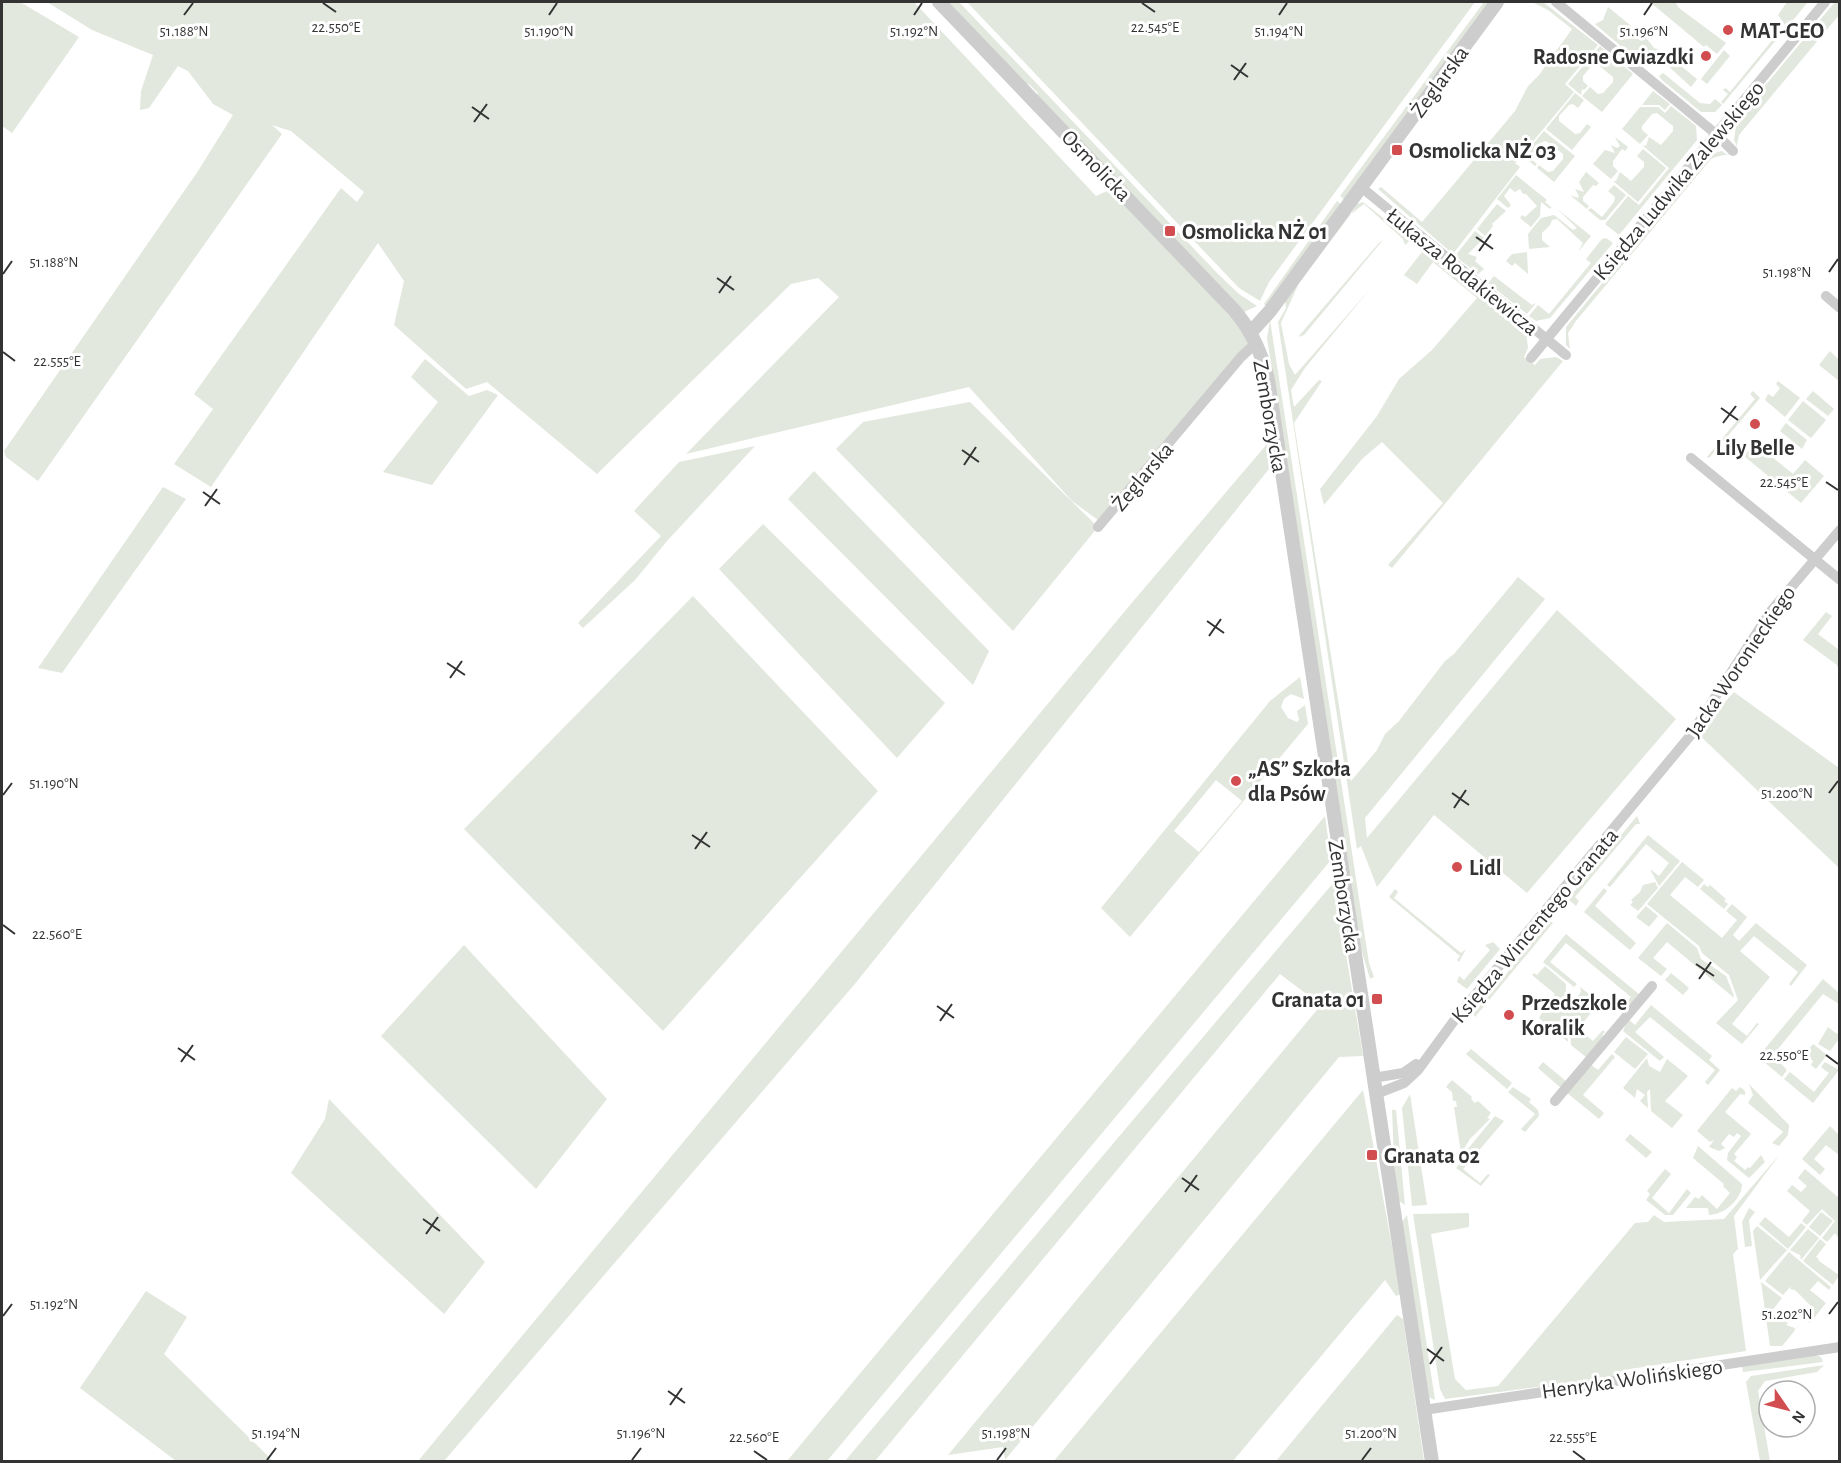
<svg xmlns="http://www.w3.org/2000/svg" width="1841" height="1463" font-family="'Alegreya Sans',sans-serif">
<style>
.green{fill:#e2e8dd;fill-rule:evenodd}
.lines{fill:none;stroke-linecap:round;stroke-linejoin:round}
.minor{stroke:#cdcdcd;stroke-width:10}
.tertiary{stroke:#cdcdcd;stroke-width:14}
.ticks{fill:none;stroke:#333;stroke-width:2}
.poi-dot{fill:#d14d50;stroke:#fff;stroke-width:2}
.labels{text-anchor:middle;stroke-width:6;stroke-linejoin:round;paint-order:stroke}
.poi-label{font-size:22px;font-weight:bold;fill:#333;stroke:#fff;text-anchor:start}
.street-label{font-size:22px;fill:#333;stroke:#fff}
.ticks-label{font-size:15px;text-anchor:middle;fill:#333;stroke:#fff;stroke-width:6;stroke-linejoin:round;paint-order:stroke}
</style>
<rect width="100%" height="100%" fill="#fff"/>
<!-- green -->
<g class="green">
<polygon points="2,2 20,2 79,37 12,133 2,126"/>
<polygon points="47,2 914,2 1096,196 1114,188 1234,318 1249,342 1102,523 1072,501 969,387 686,454 839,297 818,278 791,284 597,474 487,382 466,389 394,325 404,281 378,243 211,487 174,464 213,409 194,394 341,188 357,202 364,192 291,131 272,125 282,134 38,481 6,457 4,451 198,171 233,115 213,104 188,71 178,66 149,108 140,110 141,91 153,55 92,30"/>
<polygon points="947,2 959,2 1218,274 1239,294 1257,306 1244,312 1037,95 1038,93 1029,84 1027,85"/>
<polygon points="967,2 1475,2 1269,282 1260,301 1239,288"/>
<polygon points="1484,2 1491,2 1345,200 1340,196"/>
<polygon points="1532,2 1543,2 1598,45 1565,84 1574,92 1515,163 1520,167 1453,254 1378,189 1381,187 1422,222 1515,111 1528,86 1539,75 1572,29 1548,10"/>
<polygon points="1650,2 1675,2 1679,8 1726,43 1717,54 1706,45 1704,47"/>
<polygon points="1787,2 1808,2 1794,19 1785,25 1778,15"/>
<path d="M1835 2H1839V15L1739 135C1734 163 1730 150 1711 159L1576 321 1568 333 1570 349 1566 345V327L1708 155 1722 151 1727 155 1737 147 1734 140 1737 119Z"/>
<polygon points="1608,7 1647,39 1654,48 1664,52 1658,59 1661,62 1643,65 1595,24 1603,20"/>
<polygon points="1774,30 1780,31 1776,40 1723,104 1721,102 1728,94 1723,90 1725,88 1730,92 1774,38 1769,33"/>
<polygon points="1600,46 1633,74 1602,112 1582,96 1590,87 1598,94 1603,93 1613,82 1613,77 1597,64 1592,65 1583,76 1583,81 1588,86 1584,90 1582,89 1581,95 1568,84"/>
<polygon points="1724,50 1730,56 1707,84 1701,79"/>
<polygon points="1670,57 1697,79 1691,87 1665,63"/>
<polygon points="1663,73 1700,103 1710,104 1715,99 1722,105 1715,112 1701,112 1662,80 1659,76"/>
<polygon points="1653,91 1670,104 1665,110 1659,105 1642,105"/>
<polygon points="1575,93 1584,100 1578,108 1573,104 1569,105 1559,116 1559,121 1575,134 1580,133 1587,124 1591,127 1572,150 1546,129"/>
<polygon points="1671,106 1696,126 1697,140 1619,235 1605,224 1628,196 1639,205 1669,168 1642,145 1646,146 1649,137 1661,145 1673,131 1673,126 1657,113 1652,114 1642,126 1642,130 1648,135 1640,144 1622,129 1640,107 1658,107 1665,113"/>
<polygon points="1544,131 1575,156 1554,182 1537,168 1539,165 1548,172 1553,171 1563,159 1563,154 1546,141 1542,142 1532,154 1531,159 1537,164 1535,166 1523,156"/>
<polygon points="1615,137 1628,147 1625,151 1622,149 1613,161 1613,166 1618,171 1611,179 1593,164 1605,150 1615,153 1611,145 1617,148 1620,146"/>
<polygon points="1643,149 1666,168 1638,202 1613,181 1616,181 1620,172 1631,181 1644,167 1644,162 1637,156"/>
<polygon points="1586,172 1599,183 1596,186 1593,185 1583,197 1583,201 1589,206 1587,209 1570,195 1578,198 1579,196 1575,189 1584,192 1579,182"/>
<polygon points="1516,175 1547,200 1545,202 1551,207 1553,205 1550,209 1541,202 1540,216 1531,227 1520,218 1522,215 1525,217 1537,206 1526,194 1523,194 1520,189 1515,192 1510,188 1504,196 1511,205 1508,208 1497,199"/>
<polygon points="1614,185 1626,195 1605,220 1600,220 1588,210 1591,208 1602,217 1614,202 1615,197 1608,191"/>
<polygon points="1337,201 1342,205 1267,307 1264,304"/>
<polygon points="1363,202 1526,331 1528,348 1524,357 1535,365 1540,359 1556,357 1563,361 1392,568 1388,565 1443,503 1382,442 1362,459 1324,505 1320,489 1377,416 1399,379 1432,350 1477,298 1433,262 1417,284 1404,275 1422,252 1410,241 1405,245 1403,239 1364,204 1351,214 1299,283 1281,323 1289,364 1295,375 1370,289 1305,368 1291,390 1294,407 1319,380 1322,381 1294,423 1351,781 1377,750 1385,734 1399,721 1445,661 1454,654 1518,577 1545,599 1365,818 1367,838 1557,610 1676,719 1527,893 1434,815 1377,887 1361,846 1357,849 1278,322 1286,308 1285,299 1348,213 1351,214 1357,204"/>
<polygon points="1497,204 1506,211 1492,224 1493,226 1485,236 1477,229"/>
<polygon points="1556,208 1591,236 1578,252 1583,243 1557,219 1552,220 1550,225 1542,233 1542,240 1550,247 1529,249 1528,234 1541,218 1554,215 1573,230 1577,228"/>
<polygon points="1475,231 1484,238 1468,254 1477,257 1475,261 1484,269 1478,274 1455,256"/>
<polygon points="1606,238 1613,243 1550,318 1536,321 1529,316 1538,305 1549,314 1591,263 1586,259 1602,239"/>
<polygon points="1383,240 1304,335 1298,337 1379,243"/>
<polygon points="1527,252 1528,274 1515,263 1512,266 1506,261 1512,254"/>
<polygon points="1494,276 1532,305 1536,303 1527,314 1488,283"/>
<polygon points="1270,320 1369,963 1374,977 1370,979 1359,942 1267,338"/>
<polygon points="1830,351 1839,360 1839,381 1819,365"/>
<polygon points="425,359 469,396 487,390 498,395 432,485 383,472 438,402 411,377"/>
<polygon points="1778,381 1800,398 1785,417 1765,400 1768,394 1773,397 1780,388 1776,384"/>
<polygon points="1753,391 1760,398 1709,458 1707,457 1755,399 1750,394"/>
<polygon points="1813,391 1834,409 1828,416 1806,399"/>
<polygon points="1803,401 1826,420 1811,438 1788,420"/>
<polygon points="970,402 1098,527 1013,631 836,449 863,422"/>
<polygon points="1786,423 1807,440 1802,449 1780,431"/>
<polygon points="1755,443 1793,474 1805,460 1824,476 1801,503 1744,456"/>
<polygon points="1267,444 1269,469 854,985 444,1461 418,1461 1130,605"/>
<polygon points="755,446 667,541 635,580 583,628 578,623 661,536 634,511 679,462"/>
<polygon points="814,471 989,651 973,685 788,499"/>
<polygon points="163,487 186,499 62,673 38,668"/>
<polygon points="763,524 945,703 897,758 719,569"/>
<polygon points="693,596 878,791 663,1031 464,829"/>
<polygon points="1826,612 1832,616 1818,634 1839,650 1839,671 1837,665 1803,640"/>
<path d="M1300 677 1304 699 1291 694 1284 699 1281 707 1288 718 1297 722 1299 720 1297 711 1305 705 1308 724 1130 937 1101 908 1270 701ZM1216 780 1242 801 1199 852 1174 831Z"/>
<polygon points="1734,692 1839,768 1839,868 1697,733"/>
<polygon points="1325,816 1331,860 827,1461 787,1461"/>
<polygon points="1637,816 1640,824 1636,824 1575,897 1579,901 1576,906 1568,899"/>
<polygon points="1648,835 1680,861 1659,886 1650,869 1659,876 1669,863 1646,844 1610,887 1607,885"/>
<polygon points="1682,862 1704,880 1698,887 1685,877 1670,895 1722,938 1737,920 1726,911 1732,904 1747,917 1733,935 1739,941 1756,923 1807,965 1791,986 1789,984 1798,972 1754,936 1740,951 1770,977 1732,1024 1747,1036 1757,1023 1759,1024 1742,1044 1716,1023 1738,1000 1729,975 1702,953 1699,946 1647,904"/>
<polygon points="1334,882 1363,1056 1339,1057 1005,1460 1003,1447 948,1455 1321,1005 1280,974 875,1461 845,1461"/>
<polygon points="1655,882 1658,888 1638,911 1630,905 1633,902 1631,900 1640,892 1643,885"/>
<polygon points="1704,884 1708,887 1710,885 1726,899 1724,901 1728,904 1724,909 1700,889"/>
<polygon points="1604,888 1607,891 1595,906 1636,943 1630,950 1584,912"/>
<polygon points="1395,889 1398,892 1394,898 1461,953 1466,949 1459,962 1457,960 1460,956 1389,897"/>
<polygon points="1646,906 1658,916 1649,927 1636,917"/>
<polygon points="1550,921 1553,923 1475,1017 1473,1014"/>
<polygon points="1667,923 1697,948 1701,959 1726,976 1734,996 1714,1021 1733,997 1667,942 1653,958 1667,969 1661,976 1638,958"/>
<polygon points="1566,934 1640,995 1624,1015 1620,1011 1631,997 1566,943 1550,962 1577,984 1574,987 1543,962"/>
<polygon points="1493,942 1500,949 1467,989 1457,982 1459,976 1464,980 1490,950 1485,945"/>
<polygon points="464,945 607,1099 536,1189 381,1036"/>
<polygon points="1545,966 1566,984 1566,1000 1560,1008 1550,1000 1555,994 1532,975 1534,973 1537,975"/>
<polygon points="1671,973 1689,988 1683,995 1665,980"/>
<polygon points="1823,979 1839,993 1839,1004 1823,994 1773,1055 1787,1070 1782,1077 1758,1057"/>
<polygon points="1580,987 1594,998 1594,1009 1578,1029 1593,1041 1603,1030 1605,1032 1602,1035 1605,1037 1587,1058 1571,1045 1570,1021 1567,1032 1568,1042 1559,1034 1560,1030 1557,1033 1539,1018 1548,1002 1560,1011 1571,997 1575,1000 1581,992"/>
<polygon points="1651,1005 1712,1056 1709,1060 1720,1070 1708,1085 1705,1082 1715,1070 1650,1017 1635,1032 1664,1057 1660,1061 1623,1031 1628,1019 1635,1025"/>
<polygon points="1828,1027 1837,1034 1839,1031 1839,1039 1830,1051 1818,1044"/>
<polygon points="1626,1037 1648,1054 1635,1069 1614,1052"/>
<polygon points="1813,1044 1827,1055 1816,1069 1811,1065 1813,1061 1805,1054"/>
<polygon points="1471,1049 1512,1083 1507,1089 1466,1054"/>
<polygon points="1612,1054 1615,1057 1583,1095 1604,1113 1599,1119 1566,1092 1590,1064 1598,1070"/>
<polygon points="1647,1058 1649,1066 1660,1072 1667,1059 1688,1076 1665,1101 1683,1115 1672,1128 1651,1111 1650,1089 1647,1092 1648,1108 1640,1101 1645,1095 1637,1089 1635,1098 1623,1088"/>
<polygon points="1543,1062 1567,1082 1562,1089 1538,1068"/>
<polygon points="1825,1062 1839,1070 1813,1103 1784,1079 1790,1072 1814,1092 1829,1073 1821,1067"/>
<polygon points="1452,1080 1472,1097 1471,1099 1475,1103 1478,1101 1491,1113 1487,1118 1490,1119 1470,1139 1461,1153 1454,1107 1457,1107 1456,1101 1453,1101 1452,1092 1446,1087"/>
<polygon points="1749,1084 1789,1125 1788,1135 1779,1146 1772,1143 1783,1132 1748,1103 1753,1095"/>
<polygon points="1513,1087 1531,1099 1529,1102 1538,1110 1539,1116 1525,1132 1521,1129 1535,1114 1508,1092"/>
<polygon points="1740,1087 1745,1091 1745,1095 1740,1094 1725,1112 1751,1134 1734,1154 1737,1157 1734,1161 1745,1170 1748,1167 1750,1168 1761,1155 1765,1162 1749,1178 1727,1160 1728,1153 1741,1136 1737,1133 1734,1137 1729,1134 1721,1144 1725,1148 1719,1151 1709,1147 1714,1140 1710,1142 1697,1131 1732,1088 1736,1091"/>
<polygon points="1363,1090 1401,1294 1396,1296 1385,1280 1233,1461 1053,1462"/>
<polygon points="1410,1094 1427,1205 1412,1206 1402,1108"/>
<polygon points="329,1099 485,1262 444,1314 291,1173 325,1119"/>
<polygon points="1392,1110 1396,1110 1405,1205 1399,1201 1395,1183"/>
<polygon points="1495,1116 1504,1121 1463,1169 1480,1183 1488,1174 1490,1175 1481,1186 1456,1168 1460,1163 1458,1161"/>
<polygon points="1830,1126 1839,1135 1839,1155 1826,1145 1814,1159 1825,1169 1820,1175 1802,1159"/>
<polygon points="1630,1134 1652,1152 1646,1158 1625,1140"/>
<path d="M1698 1146 1742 1184C1742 1200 1723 1215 1709 1215L1708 1208H1686L1695 1197 1699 1199 1702 1195 1717 1209 1730 1193 1723 1186 1724 1184 1693 1158Z"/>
<polygon points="1780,1154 1734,1216 1738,1249 1733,1254 1746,1351 1624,1370 1624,1376 1445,1399 1440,1389 1413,1214 1469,1213 1469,1227 1431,1234 1455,1379 1466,1390 1498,1386 1635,1223 1648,1222 1654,1215 1664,1222 1724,1219"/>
<polygon points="1665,1169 1671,1174 1652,1198 1669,1213 1687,1189 1691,1193 1673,1215 1665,1215 1646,1200 1650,1194 1647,1191"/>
<polygon points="1805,1169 1839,1198 1839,1239 1835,1233 1827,1242 1822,1238 1835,1221 1822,1209 1807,1225 1802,1221 1810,1211 1787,1191 1792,1185 1801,1192 1807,1186 1798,1178"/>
<polygon points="1749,1208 1755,1212 1749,1220 1752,1246 1745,1247 1742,1222"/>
<polygon points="1821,1212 1833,1221 1820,1236 1809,1227"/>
<polygon points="1407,1215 1435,1400 1429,1397 1402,1222"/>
<polygon points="1765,1217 1789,1237 1801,1223 1806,1227 1788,1249 1759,1224"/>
<polygon points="1757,1226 1787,1250 1760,1280 1753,1231"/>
<polygon points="1808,1229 1819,1238 1801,1260 1800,1255 1790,1250"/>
<polygon points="1820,1239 1826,1244 1815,1258 1817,1257 1819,1261 1839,1275 1833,1285 1803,1261"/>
<polygon points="1789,1252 1831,1287 1829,1290 1818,1281 1810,1290 1826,1303 1810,1323 1804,1318 1813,1308 1795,1290 1790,1289 1791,1286 1783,1295 1765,1281"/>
<polygon points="1761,1282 1782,1298 1771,1312 1788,1323 1786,1325 1795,1328 1794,1331 1802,1322 1782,1346 1770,1346"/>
<polygon points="146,1291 187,1317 164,1354 273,1461 176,1461 80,1388"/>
<polygon points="1397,1315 1403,1319 1424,1461 1276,1461"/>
<polygon points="1815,1355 1821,1357 1823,1362 1743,1372 1742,1366"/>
<polygon points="1824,1365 1817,1372 1765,1381 1758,1391 1770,1461 1760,1461 1746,1382 1751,1376"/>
</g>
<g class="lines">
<!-- minor -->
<g class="minor">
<polyline points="1556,2 1716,134 1733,151"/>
<polyline points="1361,187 1566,355"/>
<polyline points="1826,296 1840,308"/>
<polyline points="1531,358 1825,2"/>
<polyline points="1691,458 1840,580"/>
<polyline points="1098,527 1241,357 1256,343"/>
<polyline points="1373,1078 1403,1073 1416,1064"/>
<polyline points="1376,1094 1404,1083 1418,1070 1456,1018 1690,736 1771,611 1840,530"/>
<polyline points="1555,1101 1652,986"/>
<polyline points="1424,1410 1840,1347"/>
</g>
<!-- tertiary -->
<g class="tertiary">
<path d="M939 2 1234 310C1252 331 1262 353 1268 380L1432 1462"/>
<polyline points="1251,332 1270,311 1497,2"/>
</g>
</g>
<!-- ticks -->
<path class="ticks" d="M323 3 336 12M1142 3 1155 12M184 15 193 3M549 15 557 3M914 15 922 3M1279 15 1287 3M1644 15 1652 3M1231 65 1248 77M1234 80 1246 63M472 107 489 119M474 122 487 104M1476 237 1493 249M1479 251 1491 234M1829 272 1838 259M3 274 12 261M717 278 734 290M719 293 731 276M3 352 15 361M1721 408 1738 420M1723 423 1736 406M962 450 979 462M964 465 976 447M1826 482 1838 490M203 492 220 504M205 506 217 489M1207 621 1224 633M1209 636 1221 619M447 663 465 675M450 678 462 661M1452 793 1469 805M1829 793 1838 781M3 795 12 783M1454 808 1466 790M692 835 710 847M695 849 707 832M3 925 15 934M1696 964 1714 976M1699 979 1711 962M937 1006 954 1018M940 1021 952 1004M178 1048 195 1060M1826 1055 1838 1064M181 1062 193 1045M1182 1178 1199 1190M1185 1192 1197 1175M423 1219 440 1231M426 1234 438 1217M1829 1314 1838 1302M3 1316 12 1304M1427 1349 1444 1361M1430 1364 1442 1347M668 1391 685 1403M670 1405 682 1388M754 1451 767 1460M1573 1451 1585 1460M267 1460 276 1448M632 1460 641 1448M997 1460 1006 1448M1362 1460 1371 1448"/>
<!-- markers -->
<g class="poi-dot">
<circle cx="1728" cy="30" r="6"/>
<circle cx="1706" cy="56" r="6"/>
<rect x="1391" y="144" width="12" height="12" rx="3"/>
<rect x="1164" y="225" width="12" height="12" rx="3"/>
<circle cx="1755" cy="424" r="6"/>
<circle cx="1236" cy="781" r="6"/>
<circle cx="1457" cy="867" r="6"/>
<rect x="1371" y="993" width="12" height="12" rx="3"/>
<circle cx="1509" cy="1015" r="6"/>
<rect x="1366" y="1149" width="12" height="12" rx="3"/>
</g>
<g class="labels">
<!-- poi labels -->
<g class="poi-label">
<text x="1740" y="38">MAT-GEO</text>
<text x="1694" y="64" text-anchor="end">Radosne Gwiazdki</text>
<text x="1409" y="158">Osmolicka NŻ 03</text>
<text x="1182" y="239">Osmolicka NŻ 01</text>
<text x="1755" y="455" text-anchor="middle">Lily Belle</text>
<text x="1248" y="776">„AS” Szkoła<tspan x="1248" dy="25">dla Psów</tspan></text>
<text x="1469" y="875">Lidl</text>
<text x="1365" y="1007" text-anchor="end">Granata 01</text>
<text x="1521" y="1010">Przedszkole<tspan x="1521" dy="25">Koralik</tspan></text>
<text x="1384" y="1163">Granata 02</text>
</g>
<!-- street labels -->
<g class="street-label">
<text transform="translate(1439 81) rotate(-54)" y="8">Żeglarska</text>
<text transform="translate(1097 165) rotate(46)" y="8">Osmolicka</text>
<text transform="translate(1678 180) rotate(-50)" y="8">Księdza Ludwika Zalewskiego</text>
<text transform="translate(1463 271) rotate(39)" y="8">Łukasza Rodakiewicza</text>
<text transform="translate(1271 416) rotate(80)" y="8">Zemborzycka</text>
<text transform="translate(1142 476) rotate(-50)" y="8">Żeglarska</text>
<text transform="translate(1740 661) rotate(-56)" y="8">Jacka Woronieckiego</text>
<text transform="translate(1345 896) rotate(81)" y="8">Zemborzycka</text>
<text transform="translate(1534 925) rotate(-50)" y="8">Księdza Wincentego Granata</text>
<text transform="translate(1632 1378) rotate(-8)" y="8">Henryka Wolińskiego</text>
</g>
</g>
<g class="ticks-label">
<text x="336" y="32">22.550°E</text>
<text x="1155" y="32">22.545°E</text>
<text x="184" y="36">51.188°N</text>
<text x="549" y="36">51.190°N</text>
<text x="914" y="36">51.192°N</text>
<text x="1279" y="36">51.194°N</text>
<text x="1644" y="36">51.196°N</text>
<text x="54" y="267">51.188°N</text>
<text x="1787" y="277">51.198°N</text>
<text x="57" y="366">22.555°E</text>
<text x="1784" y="487">22.545°E</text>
<text x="54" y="788">51.190°N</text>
<text x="1787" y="798">51.200°N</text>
<text x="57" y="939">22.560°E</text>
<text x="1784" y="1060">22.550°E</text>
<text x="54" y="1309">51.192°N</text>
<text x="1787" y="1319">51.202°N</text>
<text x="276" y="1438">51.194°N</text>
<text x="641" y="1438">51.196°N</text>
<text x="1006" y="1438">51.198°N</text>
<text x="1371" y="1438">51.200°N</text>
<text x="754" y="1442">22.560°E</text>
<text x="1573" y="1442">22.555°E</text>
</g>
<!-- border -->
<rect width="1841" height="1463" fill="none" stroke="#333333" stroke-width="6"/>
<!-- north arrow -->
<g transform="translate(1787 1409) rotate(125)"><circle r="28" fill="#ffffff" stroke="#adadad" stroke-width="1.5"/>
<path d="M0-4.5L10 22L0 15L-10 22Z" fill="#d14d50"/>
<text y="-9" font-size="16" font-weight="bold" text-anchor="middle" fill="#333333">N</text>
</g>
</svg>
